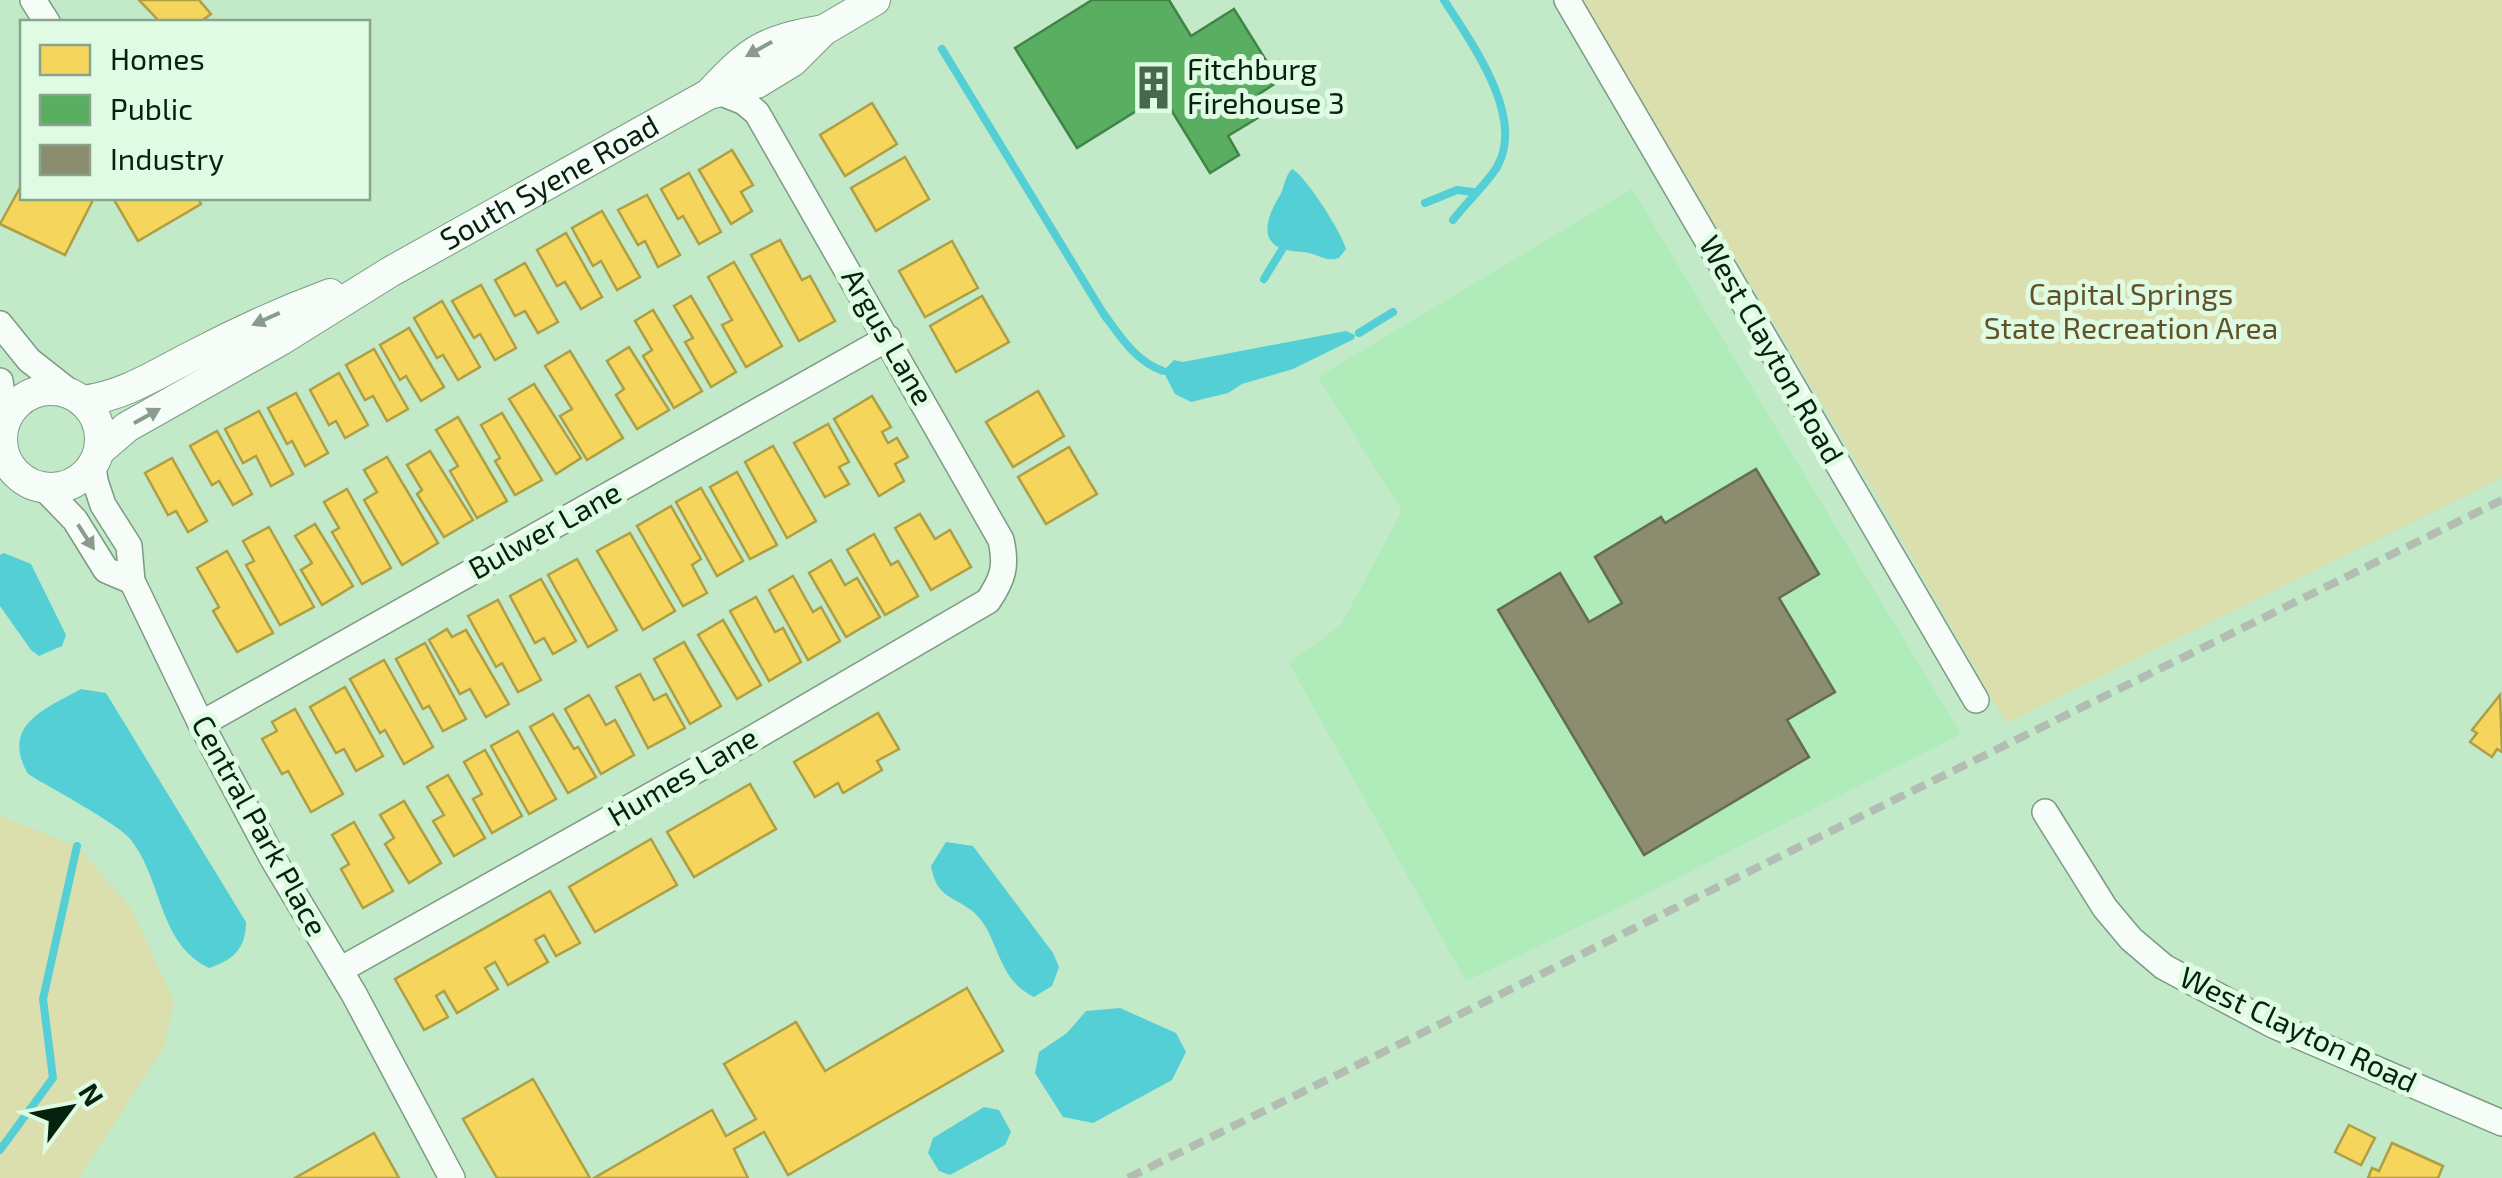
<svg xmlns="http://www.w3.org/2000/svg" width="2502" height="1178" font-family="'Exo 2',sans-serif">
<style>
.built{fill:#afecba}
.green{fill:#dadfad}
.water{fill:#54cfd5}
.homes{fill:#f6d55c;stroke:#ae9f44;stroke-width:2.5}
.public{fill:#5aae61;stroke:#408448;stroke-width:2.5}
.industry{fill:#8c8c6e;stroke:#646c51;stroke-width:2.5}
.lines{fill:none;stroke-linecap:round;stroke-linejoin:round}
.stream{stroke:#54cfd5;stroke-width:8}
.minor-casing{stroke:#7c9b83;stroke-width:28}
.tertiary-casing{stroke:#7c9b83;stroke-width:32}
.minor{stroke:#f6fcf7;stroke-width:25}
.tertiary{stroke:#f6fcf7;stroke-width:30}
.rail{stroke:#b3bdb4;stroke-width:8;stroke-dasharray:15 8;stroke-linecap:butt}
.oneway{fill:#8a9a8e}
.labels{text-anchor:middle;stroke-width:10;stroke-linejoin:round;paint-order:stroke}
.poi-label{font-size:30px;fill:#05220d;stroke:#dffbe3;text-anchor:start}
.street-label{font-size:30px;fill:#05220d;stroke:#dffbe3}
.park-label{font-size:30px;fill:#615229;stroke:#dffbe3}
</style>
<rect width="100%" height="100%" fill="#c2e9c8"/>
<!-- built -->
<polygon class="built" points="1632,189 1961,734 1626,904 1466,981 1289,663 1341,625 1402,511 1318,377"/>
<!-- green -->
<g class="green">
<polygon points="1582,0 2502,0 2502,478 2006,723 1881,503"/>
<polygon points="0,816 77,846 132,910 174,1001 164,1047 79,1178 0,1178"/>
</g>
<!-- water -->
<g class="water">
<path d="M1292 169C1306 176 1342 233 1346 249L1339 258C1326 262 1322 256 1309 253 1300 251 1287 252 1278 247 1258 236 1271 210 1279 197 1285 187 1284 177 1292 169Z"/>
<polygon points="1346,331 1355,335 1354,339 1293,369 1242,384 1228,393 1191,402 1175,394 1163,371 1174,360 1183,362"/>
<polygon points="4,553 31,564 66,635 62,646 39,656 31,650 0,606 0,555"/>
<path d="M81 689 106 693 246 922C246 949 233 960 209 968 158 943 163 881 131 840 118 823 50 788 28 774 0 725 45 709 81 689Z"/>
<path d="M946 842 973 846 1053 953 1059 967 1052 986 1034 997C994 978 1000 932 971 910 949 894 937 897 931 866Z"/>
<polygon points="1120,1008 1176,1033 1186,1052 1172,1080 1093,1123 1063,1117 1035,1073 1039,1052 1067,1033 1086,1011"/>
<polygon points="984,1107 999,1110 1011,1132 1005,1145 950,1175 939,1171 928,1153 933,1138"/>
</g>
<!-- homes -->
<g class="homes">
<polygon points="139,0 199,0 211,14 200,22 160,22"/>
<polygon points="872,103 897,144 845,176 820,135"/>
<polygon points="732,150 753,185 741,192 752,211 731,224 699,170"/>
<polygon points="905,157 929,199 876,231 851,188"/>
<polygon points="689,173 721,232 699,244 683,216 678,219 661,189"/>
<polygon points="22,184 22,198 93,200 65,255 0,224"/>
<polygon points="647,195 680,255 658,267 645,241 638,245 618,210"/>
<polygon points="113,198 198,198 201,204 138,241"/>
<polygon points="602,211 640,277 617,290 601,261 593,266 572,228"/>
<polygon points="566,233 602,297 581,309 565,282 557,286 537,250"/>
<polygon points="780,240 802,280 810,276 835,321 799,341 751,255"/>
<polygon points="952,241 978,288 925,317 899,271"/>
<polygon points="734,262 782,346 746,367 722,325 732,320 708,277"/>
<polygon points="525,263 558,322 538,333 525,311 515,316 495,280"/>
<polygon points="481,285 516,348 495,360 480,334 474,338 452,301"/>
<polygon points="691,296 736,372 711,387 685,342 693,338 674,306"/>
<polygon points="982,296 1009,342 956,372 930,326"/>
<polygon points="442,301 480,367 458,380 443,355 437,358 414,318"/>
<polygon points="653,310 702,391 674,408 643,356 652,350 635,321"/>
<polygon points="409,328 444,387 421,401 406,376 400,380 380,345"/>
<polygon points="629,347 669,410 637,429 616,395 624,389 607,361"/>
<polygon points="374,349 408,409 387,421 373,396 365,400 346,365"/>
<polygon points="570,351 623,438 587,460 560,416 572,409 545,366"/>
<polygon points="339,373 368,425 345,438 336,421 329,425 310,390"/>
<polygon points="534,384 581,458 556,474 509,399"/>
<polygon points="1038,391 1064,436 1013,467 986,422"/>
<polygon points="296,393 328,453 305,466 292,441 287,444 268,408"/>
<polygon points="872,396 891,427 882,432 888,443 897,438 908,457 895,464 904,481 879,496 834,419"/>
<polygon points="259,411 293,474 271,486 256,456 243,463 225,429"/>
<polygon points="502,413 542,480 515,495 495,461 500,458 481,425"/>
<polygon points="458,417 507,501 477,518 450,471 458,466 436,430"/>
<polygon points="828,424 849,462 839,467 849,484 825,497 794,443"/>
<polygon points="217,431 252,494 233,505 219,481 212,485 190,446"/>
<polygon points="773,446 816,521 787,538 745,462"/>
<polygon points="1069,447 1097,494 1046,524 1018,477"/>
<polygon points="430,451 473,520 444,537 417,494 422,490 407,465"/>
<polygon points="387,457 438,543 402,565 364,500 377,492 364,470"/>
<polygon points="172,458 207,521 188,532 176,511 168,515 145,473"/>
<polygon points="737,472 777,545 750,559 710,487"/>
<polygon points="701,488 743,561 717,576 676,502"/>
<polygon points="347,489 391,568 362,584 332,532 339,528 324,502"/>
<polygon points="671,506 701,559 692,565 707,593 683,606 637,526"/>
<polygon points="920,514 935,539 950,530 971,567 931,590 895,528"/>
<polygon points="315,524 353,586 322,605 301,570 312,563 295,536"/>
<polygon points="269,527 314,607 280,625 246,565 254,561 243,541"/>
<polygon points="630,533 675,611 643,630 597,551"/>
<polygon points="874,534 891,565 898,561 918,596 885,615 847,550"/>
<polygon points="227,551 273,633 237,652 213,611 219,607 197,568"/>
<polygon points="577,559 617,630 588,647 548,575"/>
<polygon points="831,560 845,585 857,578 880,617 846,637 809,573"/>
<polygon points="793,576 813,612 821,607 840,641 808,660 769,590"/>
<polygon points="541,579 576,641 553,654 544,638 535,643 510,596"/>
<polygon points="756,597 775,632 783,628 801,662 769,681 730,611"/>
<polygon points="498,600 541,680 518,692 502,663 496,667 468,616"/>
<polygon points="723,620 761,685 737,699 698,635"/>
<polygon points="447,629 452,637 466,630 509,704 486,717 470,689 460,694 429,640"/>
<polygon points="684,642 721,706 690,724 654,659"/>
<polygon points="425,643 466,719 443,731 429,706 423,709 396,659"/>
<polygon points="384,660 433,747 404,764 385,730 380,733 350,679"/>
<polygon points="640,674 654,700 666,694 685,728 648,748 616,687"/>
<polygon points="345,687 383,756 356,771 344,749 336,753 310,707"/>
<polygon points="589,695 606,725 615,720 634,755 601,774 565,709"/>
<polygon points="2500,695 2502,752 2497,749 2492,757 2470,742 2477,733 2472,730"/>
<polygon points="295,709 343,794 311,812 288,771 282,774 262,739 277,731 272,722"/>
<polygon points="878,713 899,749 877,761 882,770 843,793 838,783 815,797 794,762"/>
<polygon points="553,714 574,749 578,747 596,777 568,793 530,727"/>
<polygon points="518,731 556,799 529,814 491,746"/>
<polygon points="485,750 522,816 492,833 473,799 482,794 464,762"/>
<polygon points="448,775 485,838 454,856 433,821 444,815 427,787"/>
<polygon points="750,784 776,829 694,877 667,832"/>
<polygon points="404,801 441,863 409,883 385,844 394,838 380,815"/>
<polygon points="354,822 393,891 363,908 341,869 349,864 332,835"/>
<polygon points="651,839 677,885 595,932 569,887"/>
<polygon points="550,891 580,943 556,956 544,935 535,940 548,962 508,985 495,962 485,968 498,989 457,1013 444,991 436,996 448,1017 424,1030 395,979"/>
<polygon points="967,988 1003,1051 788,1175 764,1132 734,1149 748,1178 594,1178 712,1110 726,1136 756,1119 724,1064 796,1022 825,1071"/>
<polygon points="533,1079 590,1178 497,1178 463,1119"/>
<polygon points="2349,1125 2375,1138 2361,1165 2335,1152"/>
<polygon points="374,1133 399,1178 295,1178"/>
<polygon points="2392,1143 2443,1166 2438,1178 2368,1178 2372,1168 2379,1171"/>
</g>
<!-- public -->
<polygon class="public" points="1169,0 1191,36 1234,9 1279,81 1259,94 1269,111 1228,136 1239,155 1210,173 1162,95 1077,148 1015,48 1092,0"/>
<!-- industry -->
<polygon class="industry" points="1756,469 1819,574 1779,598 1835,692 1787,720 1809,757 1644,855 1498,610 1560,573 1589,622 1622,603 1595,557 1661,517 1665,523"/>
<g class="lines">
<!-- stream -->
<g class="stream">
<path d="M1444 0C1470 41 1525 115 1498 165 1492 178 1464 205 1453 220"/>
<path d="M942 49 1103 313C1120 336 1135 361 1163 371"/>
<polyline points="1425,203 1457,190 1473,192"/>
<polyline points="1264,279 1283,248"/>
<polyline points="1359,333 1393,312"/>
<polyline points="0,1150 53,1078 43,999 77,846"/>
</g>
<defs>
<g id="minor">
<polyline points="33,0 47,22"/>
<polyline points="1567,0 1976,700"/>
<polyline points="0,324 29,360 71,393"/>
<polyline points="0,381 6,420"/>
<polyline points="93,465 95,481 103,505 129,546 132,581 201,724 273,859 354,994 452,1178"/>
<polyline points="43,487 75,520 106,570 132,581"/>
<polyline points="201,724 888,338"/>
<polyline points="2045,812 2105,908 2131,939 2164,967 2273,1025 2502,1123"/>
<path d="M340 970 750 740 988 601C1003 579 1007 566 1001 540L757 113 744 102 719 92"/>
</g>
<g id="tertiary">
<polyline points="709,94 757,83 793,61 824,30 875,0"/>
<circle cx="51" cy="439" r="49"/>
<path d="M82 401C125 396 158 373 196 354 240 331 284 311 330 294"/>
<path id="s1" d="M99 451 127 427 281 340 390 272 709 94C750 50 764 40 824 30"/>
</g>
</defs>
<!-- minor casing -->
<use href="#minor" class="minor-casing"/>
<!-- tertiary casing -->
<use href="#tertiary" class="tertiary-casing"/>
<!-- minor -->
<use href="#minor" class="minor"/>
<!-- tertiary -->
<use href="#tertiary" class="tertiary"/>
<!-- rail -->
<polyline class="rail" points="1128,1178 2502,500"/>
</g>
<!-- one-way arrows -->
<defs><path id="oneway-solid" d="M-6-.8H1V-3.2L6.5 0L1 3.2V.8H-6Z" transform="scale(2.5)"/></defs>
<g class="oneway">
<use href="#oneway-solid" transform="translate(759 49) rotate(151)"/>
<use href="#oneway-solid" transform="translate(266 319) rotate(156)"/>
<use href="#oneway-solid" transform="translate(147 416) rotate(-29)"/>
<use href="#oneway-solid" transform="translate(86 537) rotate(57)"/>
</g>
<!-- icons -->
<defs>
<symbol id="building-bare" viewBox="-9 -9 18 18"><path d="M-4-6H4V6H1V3H-1V6H-4ZM-2.5-4.3h1.7v1.8h-1.7ZM.8-4.3h1.7v1.8H.8ZM-2.5-1h1.7V.8h-1.7ZM.8-1h1.7V.8H.8Z" fill="#47684e" stroke="#dffbe3" stroke-width="2.5" paint-order="stroke"/></symbol>
</defs>
<g fill-rule="evenodd">
<use href="#building-bare" x="1122" y="56" width="63" height="63"/>
</g>
<g class="labels">
<!-- poi labels -->
<g class="poi-label">
<text x="1187" y="80">Fitchburg<tspan x="1187" dy="34">Firehouse 3</tspan></text>
</g>
<!-- street labels -->
<g class="street-label">
<text dy="10" stroke="none"><textPath href="#s1" startOffset="525">South Syene Road</textPath></text>
<text transform="translate(887 337) rotate(60)" y="10">Argus Lane</text>
<text transform="translate(1771 350) rotate(60)" y="10">West Clayton Road</text>
<text transform="translate(545 531) rotate(-29)" y="10">Bulwer Lane</text>
<text transform="translate(683 777) rotate(-30)" y="10">Humes Lane</text>
<text transform="translate(259 826) rotate(61)" y="10">Central Park Place</text>
<text transform="translate(2298 1030) rotate(25)" y="10">West Clayton Road</text>
</g>
<!-- park labels -->
<g class="park-label">
<text x="2131" y="305">Capital Springs<tspan x="2131" dy="34">State Recreation Area</tspan></text>
</g>
</g>
<!-- legend -->
<rect x="20" y="20" width="350" height="180" fill="#dffbe3" stroke="#88a48d" stroke-width="2.5"/>
<rect x="40" y="45" width="50" height="30" fill="#f6d55c" stroke="#88a48d" stroke-width="2.5"/>
<text x="110" y="70" font-size="30" fill="#05220d">Homes</text>
<rect x="40" y="95" width="50" height="30" fill="#5aae61" stroke="#88a48d" stroke-width="2.5"/>
<text x="110" y="120" font-size="30" fill="#05220d">Public</text>
<rect x="40" y="145" width="50" height="30" fill="#8c8c6e" stroke="#88a48d" stroke-width="2.5"/>
<text x="110" y="170" font-size="30" fill="#05220d">Industry</text>
<!-- north arrow -->
<g transform="translate(70 1108) rotate(58)" stroke="#dffbe3" stroke-width="8" paint-order="stroke">
<path d="M0-8L18 38L0 25L-18 38Z" fill="#05220d"/>
<text y="-15" font-size="28" font-weight="bold" text-anchor="middle" fill="#05220d">N</text>
</g>
</svg>
